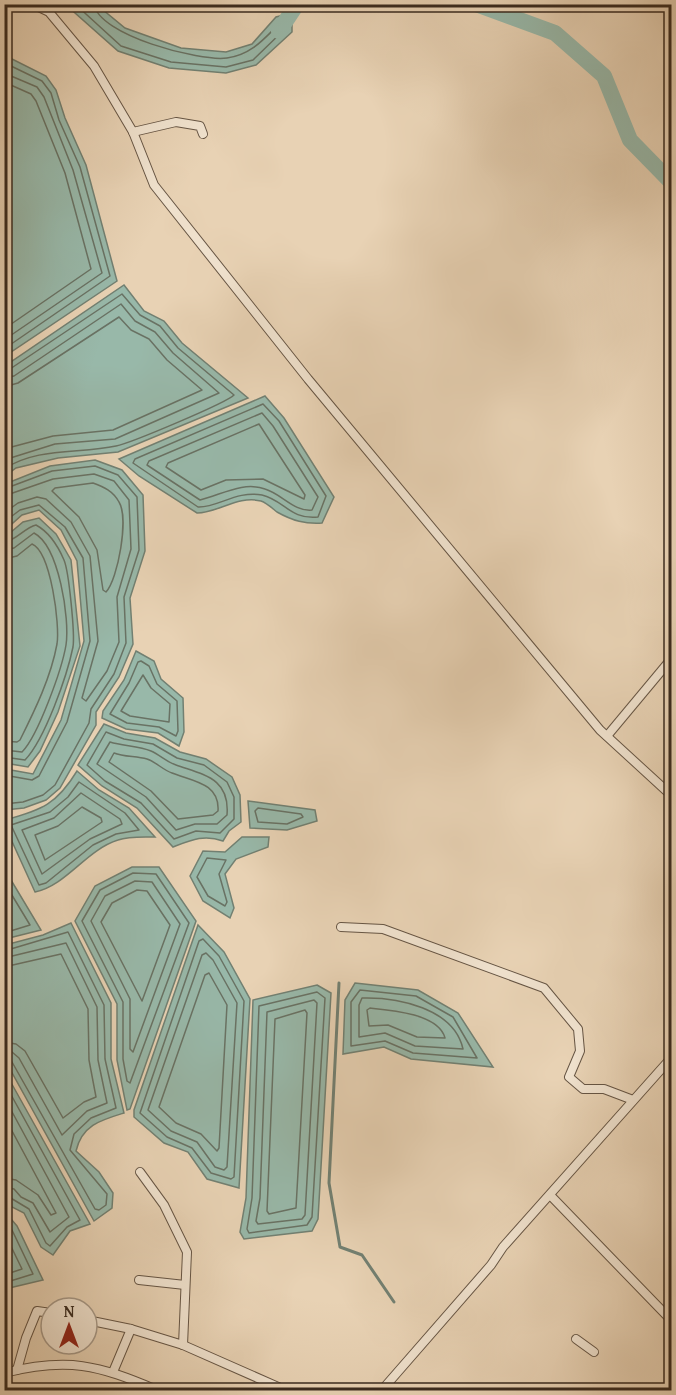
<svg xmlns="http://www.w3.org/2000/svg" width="676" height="1395" font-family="'Gentium Book Plus',serif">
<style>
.water{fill:#98b8a9;stroke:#728072;stroke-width:1.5}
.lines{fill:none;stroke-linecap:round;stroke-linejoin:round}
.shore{stroke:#697264;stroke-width:1.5}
.stream{stroke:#728072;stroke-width:3}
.river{stroke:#98b8a9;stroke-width:16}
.minor-casing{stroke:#654;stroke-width:10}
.minor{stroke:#f0e2ce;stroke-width:8}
</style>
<rect width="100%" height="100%" fill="#e8d2b4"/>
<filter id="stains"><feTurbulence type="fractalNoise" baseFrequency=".00333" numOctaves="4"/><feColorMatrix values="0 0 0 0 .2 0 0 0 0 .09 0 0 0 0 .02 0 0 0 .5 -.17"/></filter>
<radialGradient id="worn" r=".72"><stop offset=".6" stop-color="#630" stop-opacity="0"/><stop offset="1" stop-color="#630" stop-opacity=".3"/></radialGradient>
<!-- water -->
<g class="water">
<polygon points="66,5 97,5 125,28 181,48 226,52 252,44 276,17 292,13 292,32 256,65 226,73 169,68 118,51"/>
<polygon points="12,59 46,76 56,90 65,118 86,165 117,281 5,356 4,60"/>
<polygon points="124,285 144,311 164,321 182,343 248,398 118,452 58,458 16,468 5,476 5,366"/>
<path d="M265 396 284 418 334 497 322 523C305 524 293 521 277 512 273 509 267 503 261 501 238 495 218 513 197 513L139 476 119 459Z"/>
<polygon points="95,460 122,470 143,495 145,551 130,598 133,644 119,677 96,712 96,725 60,788 46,800 24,808 5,810 5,769 33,774 61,720 84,641 77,561 61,530 39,510 22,515 5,530 5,484 50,466"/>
<polygon points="39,518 56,534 71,560 80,646 58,712 40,751 28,767 5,763 4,538 23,522"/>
<polygon points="136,651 154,661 161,679 183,698 184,732 179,746 158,733 126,729 102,718 103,711 124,680"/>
<path d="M104 724 126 733 155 738 180 752 206 759 232 777 240 795 241 822 229 831 223 841C204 834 191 840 173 847L137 808 102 786 78 765Z"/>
<path d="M77 771 99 790 129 808 155 837C144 837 129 836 118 840 86 850 67 885 35 892L5 826V820C42 810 57 804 77 771Z"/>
<polygon points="248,801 315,810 317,821 287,830 250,828"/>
<polygon points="242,837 269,837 268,847 236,859 225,874 234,908 230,918 203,901 190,876 203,851 225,852"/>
<polygon points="132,867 159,867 196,921 130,1109 127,1110 117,1060 117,1004 75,921 95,886"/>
<polygon points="5,870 41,930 5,939"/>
<path d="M71 923 111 1003V1059L124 1113C101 1120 82 1125 76 1151L99 1172 113 1193 112 1208 94 1221 5 1060V945L43 935Z"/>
<polygon points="198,925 224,952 250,999 239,1188 207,1179 188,1152 164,1143 134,1117 134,1110"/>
<polygon points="355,983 418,990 458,1013 493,1067 411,1059 384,1047 343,1054 345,1000"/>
<polygon points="317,985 331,993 318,1219 312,1231 244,1239 240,1232 246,1198 253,1000"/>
<polygon points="4,1070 90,1224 70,1231 53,1255 41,1247 24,1213 12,1207 5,1197"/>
<polygon points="5,1212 17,1226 43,1280 5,1289"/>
</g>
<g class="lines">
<!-- shore -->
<g class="shore">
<path d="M75 4 121 46 171 62 226 67 253 60 286 28 285 23H280C264 39 251 55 227 58 200 62 98 35 94 4"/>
<polyline points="4,65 11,66 42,81 51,93 59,120 80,167 110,276 4,349"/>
<polyline points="4,73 37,87 44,97 73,170 102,273 4,340"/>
<polyline points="4,82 31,94 36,101 65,173 91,269 4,329"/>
<path d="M4 370 10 369 122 294 140 315 160 326 178 348 234 395C226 403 131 443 116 446 79 454 37 447 4 469"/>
<polyline points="4,378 14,376 121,304 135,321 155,332 173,353 219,393 115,439 55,444 4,460"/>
<polyline points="4,387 18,383 119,317 131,330 149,339 167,360 202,390 113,430 53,436 4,449"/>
<path d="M263 404 279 421 326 496 318 517C290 520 284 500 262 495 237 490 217 508 198 507L133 463 135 459Z"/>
<path d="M262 413 273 426 318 497 312 510C294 512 282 494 265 489 243 481 221 495 200 500L147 465 149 461Z"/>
<polygon points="259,424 305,495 304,499 263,479 226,480 201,490 166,467 168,463"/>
<path d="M93 483C104 487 113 491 119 502 129 518 118 579 106 592L103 590 97 550 79 517 52 491 55 488Z"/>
<polyline points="4,489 52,471 95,466 118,475 137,497 139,550 124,597 126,643 114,674 91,709 89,723 55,785 43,795 23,802 4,804"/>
<polyline points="4,496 53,479 94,474 114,481 129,500 131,549 117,597 119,642 107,671 86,701 82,698 98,641 90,556 71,522 46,499 37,497 18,503 4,513"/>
<polyline points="4,522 20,510 39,505 65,527 83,558 90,641 67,722 39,776 32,780 4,775"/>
<path d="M4 542C16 541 24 528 36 525 49 532 58 546 64 560 69 572 75 634 73 647 67 676 45 739 25 760L4 757"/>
<path d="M4 550 14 548 34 533C59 546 70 619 66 645 62 669 38 736 22 752L4 750"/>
<path d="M4 559 17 556 32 544C51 552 60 625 57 644 51 677 35 710 20 740L17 742 4 741"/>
<polygon points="141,661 149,666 157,684 177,701 178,731 176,736 159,727 127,723 110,714 129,683 138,662"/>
<polygon points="143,675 151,688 170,704 169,722 130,716 121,711"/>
<polygon points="106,732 124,739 153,744 177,758 204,765 227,782 234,797 234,819 220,833 196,831 174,839 141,803 105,781 87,765"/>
<path d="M110 742C123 746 139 746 151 751 160 755 167 762 176 765 204 775 230 778 227 815L217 824H195L176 830 146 797 97 764Z"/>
<path d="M114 753C124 757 136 756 147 759 156 762 163 770 172 773 192 781 220 783 218 811L213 815 178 819 151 791 109 762Z"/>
<polygon points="79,782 125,813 139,830 116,834 93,845 46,883 39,885 11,825 50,812 68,797"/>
<polygon points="81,793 120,819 122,824 90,839 42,874 22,830 54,818"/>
<polygon points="82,807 101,818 102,822 45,860 35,835 58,826"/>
<polygon points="258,808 301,814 303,817 287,824 258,822 255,811"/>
<polygon points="207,858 226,860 219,874 227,902 225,906 208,896 197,877"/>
<polygon points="133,873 156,874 189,923 130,1083 127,1081 123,1059 123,1002 82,921 100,890"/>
<polygon points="135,881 152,882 180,924 133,1052 130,1049 130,999 91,921 105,896"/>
<polyline points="4,882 30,925 4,933"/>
<polygon points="137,890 147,891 170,925 142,1001 101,922 112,903"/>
<polygon points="203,939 219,956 244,1001 234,1177 231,1179 211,1173 192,1148 167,1137 140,1113 199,941"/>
<polyline points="4,951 68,932 104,1005 105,1059 116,1108 91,1118 74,1134 70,1150 107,1194 106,1205 99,1210 95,1209 12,1062 4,1058"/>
<polygon points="206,953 213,960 237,1003 227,1167 224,1170 215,1167 197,1142 171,1131 148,1110 202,955"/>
<polyline points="4,958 66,943 97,1007 98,1060 107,1103 87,1111 62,1135 19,1058 12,1052 4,1051"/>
<polyline points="4,967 61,954 88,1009 89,1060 96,1097 84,1102 63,1118 25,1051 16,1044 4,1042"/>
<polygon points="209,973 227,1005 219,1148 217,1151 201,1134 176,1123 159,1107 205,975"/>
<polygon points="360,990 416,996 453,1017 477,1058 413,1053 385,1041 351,1046 351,1002"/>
<polygon points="317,992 325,998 312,1217 307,1225 249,1233 247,1229 252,1198 259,1006"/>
<path d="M362 998C397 997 454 1008 463 1049L415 1046 385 1033 359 1037V1005Z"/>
<polygon points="314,1000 317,1003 305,1215 302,1219 258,1224 256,1221 260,1198 267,1012"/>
<path d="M370 1008C391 1010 439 1014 445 1038L417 1037 388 1025 369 1026 367 1010Z"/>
<polygon points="305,1010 307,1013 296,1208 269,1214 267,1211 275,1019"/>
<polyline points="4,1082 80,1220 67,1227 50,1246 46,1243 29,1209 4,1194"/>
<polyline points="4,1097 69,1217 50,1232 33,1203 21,1197 14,1189 4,1187"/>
<polyline points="4,1116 56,1213 51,1215 38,1195 16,1180 4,1178"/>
<polyline points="4,1221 12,1230 33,1274 4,1283"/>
<polyline points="4,1232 22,1269 4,1275"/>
</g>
<!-- stream -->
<polyline class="stream" points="339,983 329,1183 340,1247 362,1255 394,1302"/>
<!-- river -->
<g class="river">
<polyline points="476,4 555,33 604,76 630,140 672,183"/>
<polyline points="279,31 297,4"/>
</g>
<defs>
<g id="minor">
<polyline points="32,4 49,12 94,66 133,132 154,185 308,379 600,730 672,796"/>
<polyline points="133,132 176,122 200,126 203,134"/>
<polyline points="607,736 672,658"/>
<polyline points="341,927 383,929 544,988 578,1029 580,1051 569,1077 583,1089 604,1089 633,1100"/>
<polyline points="140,1172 164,1205 187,1252 183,1345"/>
<polyline points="550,1195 672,1321"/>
<polyline points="139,1280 185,1285"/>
<polyline points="87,1320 131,1329 183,1345 285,1390"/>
<polyline points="576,1339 594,1352"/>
<polyline points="17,1370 26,1338 37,1311 51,1313"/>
<polyline points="113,1372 131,1329"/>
<path d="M4 1373C68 1357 98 1365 157 1390"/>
<polyline points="382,1390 491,1265 503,1247 672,1057"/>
</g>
</defs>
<!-- minor casing -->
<use href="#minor" class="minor-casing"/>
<!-- minor -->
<use href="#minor" class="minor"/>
</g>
<!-- margin -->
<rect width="676" height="1395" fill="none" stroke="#e8d2b4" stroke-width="24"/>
<rect x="6" y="6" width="664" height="1383" fill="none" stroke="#3a2b1f" stroke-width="3"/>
<rect x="12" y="12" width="652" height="1371" fill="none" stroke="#3a2b1f" stroke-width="1.5"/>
<!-- north arrow -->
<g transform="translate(69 1326)"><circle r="28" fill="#f0e2ce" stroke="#a79988" stroke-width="1.5"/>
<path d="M0-4.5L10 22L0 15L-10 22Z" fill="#8f2418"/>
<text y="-9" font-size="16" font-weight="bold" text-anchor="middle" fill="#3a2b1f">N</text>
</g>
<rect width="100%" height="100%" filter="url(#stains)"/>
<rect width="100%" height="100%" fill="url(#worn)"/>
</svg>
